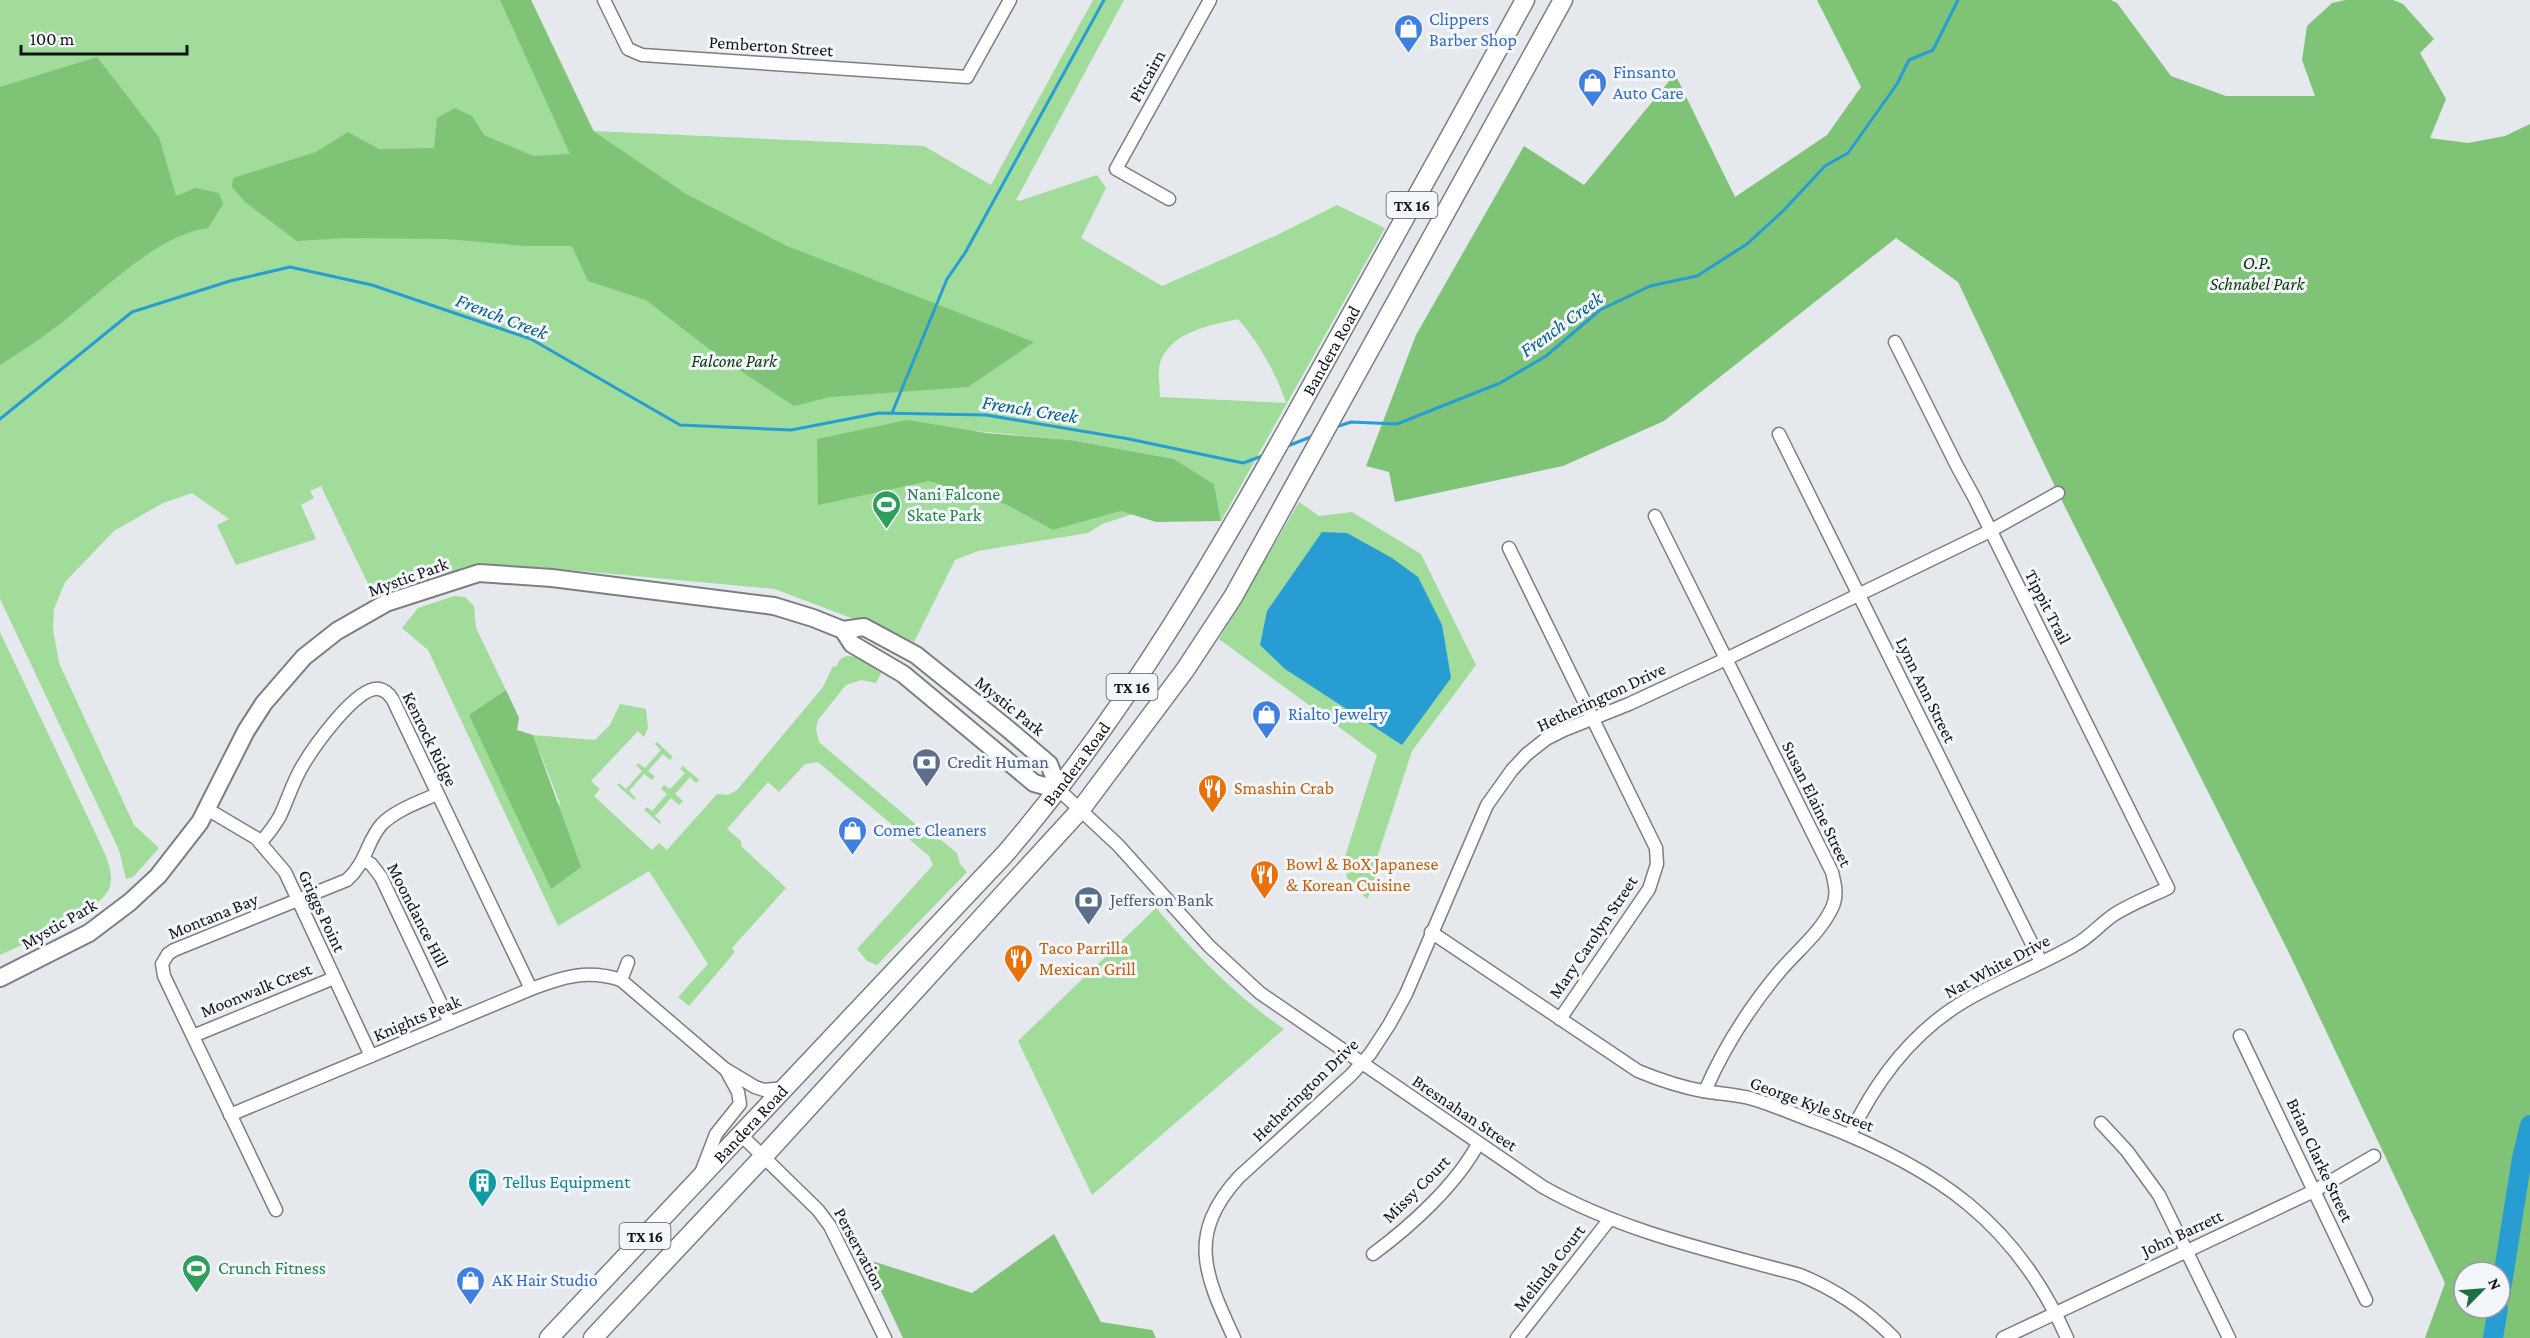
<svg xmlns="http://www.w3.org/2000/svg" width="2530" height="1338" font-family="'Crimson Pro',serif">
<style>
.green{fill:#a1dc9a;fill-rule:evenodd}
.forest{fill:#7ec376;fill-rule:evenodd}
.water{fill:#279dd3}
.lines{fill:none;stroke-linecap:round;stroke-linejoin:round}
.stream{stroke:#279dd3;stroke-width:3}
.river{stroke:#279dd3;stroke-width:20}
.street-casing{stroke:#7b7f82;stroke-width:15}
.secondary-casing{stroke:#7b7f82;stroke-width:20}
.primary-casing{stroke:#7b7f82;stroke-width:21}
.street{stroke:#fff;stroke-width:12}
.secondary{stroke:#fff;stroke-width:16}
.primary{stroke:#fff;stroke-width:18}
.labels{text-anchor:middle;stroke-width:6;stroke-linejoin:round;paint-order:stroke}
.shield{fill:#f3f7fb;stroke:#56575a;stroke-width:1.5}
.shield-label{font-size:16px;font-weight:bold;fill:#121315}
.shop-label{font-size:18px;fill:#366cbe;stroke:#f3f7fb;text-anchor:start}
.street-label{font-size:18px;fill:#121315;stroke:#f3f7fb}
.park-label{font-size:18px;font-style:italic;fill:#083905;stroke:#f3f7fb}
.leisure-label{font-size:18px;fill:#27864d;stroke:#f3f7fb;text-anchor:start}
.service-label{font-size:18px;fill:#4e5e75;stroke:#f3f7fb;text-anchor:start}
.food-label{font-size:18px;fill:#c56008;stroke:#f3f7fb;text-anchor:start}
.culture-label{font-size:18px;fill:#0d838f;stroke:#f3f7fb;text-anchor:start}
.water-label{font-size:20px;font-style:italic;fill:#065f84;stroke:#f3f7fb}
</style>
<rect width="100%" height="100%" fill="#e5e9ee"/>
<!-- green -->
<g class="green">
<path d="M0 0H531L594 131 924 146 991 185 1093 0H1124L1016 200 1019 201 1097 175 1106 188 1081 238 1162 286 1275 236 1337 205 1385 228 1221 521 1214 484 1174 459 1070 440 964 430 966 492 1007 505 1053 530 1121 511 1133 514 1102 524 1088 533 978 551 955 560 914 642 775 589 537 567H507L460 572 427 578 388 590 370 588 321 486 310 491 314 498 301 505 316 539 236 565 217 525 229 519 192 493 163 503 114 531 65 582 54 609 53 629 59 663 134 825 159 848 133 877 126 879 119 850 0 599ZM1238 319C1259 343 1276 373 1286 403L1160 397C1160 387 1157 369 1161 360 1173 331 1212 325 1238 319Z"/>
<polygon points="1299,502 1319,516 1352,512 1421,554 1476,665 1412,751 1374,867 1376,882 1367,899 1347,878 1344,860 1377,755 1219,639"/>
<path d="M454 596 465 597 474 606 476 628 506 690 469 716 561 806 533 735 595 740 610 725 620 704 646 709 648 728 644 737 638 731 591 781 600 789 594 796 652 850 659 843 667 850 717 794 728 795 737 790 823 687 833 666 836 667C845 643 867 664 881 673L876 683 861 680 846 685 818 720 816 729 819 742 933 839 941 840 957 853 960 864 967 872 877 965 867 961 857 949 933 865 929 856 818 762 805 764 779 792 768 782 727 829 741 841V846L786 888 732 948 735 952 689 1006 678 997 708 964 649 871 558 926 428 650 402 628 418 608Z"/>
<path d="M0 632 99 841C105 854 114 871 110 886 103 912 25 943 0 955Z"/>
<polygon points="657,742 673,757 670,760 663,754 648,771 655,777 652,780 644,774 629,791 636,798 634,800 617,785 619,783 626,789 642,771 636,765 638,763 645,768 661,750 655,744"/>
<polygon points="683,766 699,780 696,783 690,777 675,794 683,801 679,805 671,798 655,816 661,822 660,824 644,810 647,807 652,811 667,794 661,789 664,785 670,789 685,773 680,769"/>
<path d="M1156 908C1197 955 1232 993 1284 1029L1092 1195 1018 1041Z"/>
</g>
<!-- forest -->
<g class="forest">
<polygon points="500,0 531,0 593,131 686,194 787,246 1034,342 968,387 830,397 794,406 718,356 646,300 588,281 572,246 526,246 446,239 346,238 297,241 245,202 232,187 233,178 316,152 348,132 379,149 434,148 437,118 455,108 472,116 484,135 533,156 570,154"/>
<path d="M1817 0H2111L2117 3 2171 76 2226 96H2315L2302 60 2307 26 2332 3 2345 0H2393L2403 4 2434 39 2420 53 2446 99 2430 138 2468 143 2505 136 2530 124V1338H2425L2445 1283 2291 957 2058 493 1958 282 1896 238 1664 421 1563 466 1395 502 1389 472 1366 466 1416 335 1524 146 1584 185 1675 74 1735 197 1827 135 1861 87ZM2464 1272H2500V1308H2464Z"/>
<path d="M97 57 159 137 176 196 196 188 219 193 223 204 208 228C157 235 105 289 65 320 45 336 22 351 0 365V87Z"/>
<polygon points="907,420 986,433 1070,440 1174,459 1214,484 1221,521 1156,522 1121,511 1053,530 1007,505 929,481 818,505 817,439"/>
<polygon points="506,690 519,718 517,730 533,735 581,867 551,889 469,715"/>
<polygon points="1054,1234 1101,1322 1152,1330 1156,1338 903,1338 866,1259 972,1293"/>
</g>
<!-- water -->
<polygon class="water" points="1322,532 1347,533 1392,558 1418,577 1442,625 1451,678 1402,745 1285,669 1260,645 1267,611"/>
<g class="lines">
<!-- stream -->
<g class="stream">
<polyline points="892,413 947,279 965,253 1104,0"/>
<polyline points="0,419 132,312 230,281 290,267 372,285 531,339 680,425 791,430 879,413 986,415 1129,439 1243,463 1265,455"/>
<polyline points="1336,427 1351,422 1397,424 1500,383 1546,356 1600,310 1650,286 1697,276 1747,244 1784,210 1825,166 1848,153 1897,84 1909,60 1933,50 1958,0"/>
<polyline points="1285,447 1313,436"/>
</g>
<!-- river -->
<g class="river">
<polyline points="2500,1296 2522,1158 2530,1125"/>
<polyline points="2493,1338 2498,1308"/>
</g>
<defs>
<g id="street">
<polyline points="604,0 628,49 642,55 967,77 1010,0"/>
<polyline points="1169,199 1116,169 1210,0"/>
<polyline points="1779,434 2041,962"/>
<path d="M1655 516 1832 872C1835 884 1838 896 1832 908 1820 933 1798 950 1780 971 1749 1008 1724 1047 1705 1091"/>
<polyline points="1509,548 1656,848 1657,864 1649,889 1560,1019"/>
<path d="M1059 790 1118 845 1209 946 1260 993 1543 1187C1623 1232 1712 1251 1800 1275 1837 1290 1866 1310 1894 1338"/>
<polyline points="207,809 256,838 285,872 371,1056"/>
<path d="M261 842C268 834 275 825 280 816 288 799 293 781 303 765 313 748 357 685 379 689 385 690 390 695 393 700L531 989"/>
<polyline points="364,860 371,864 381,877 450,1023"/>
<path d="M1431 932 1638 1071C1660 1080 1680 1087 1703 1091 1720 1094 1736 1094 1753 1099 1776 1106 1798 1116 1821 1124 1936 1168 2016 1222 2067 1338"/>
<polyline points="621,980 628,962"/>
<polyline points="193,1036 334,978"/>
<polyline points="2240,1036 2366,1300"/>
<path d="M230 1115 531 989C563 977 587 969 621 980L725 1069 755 1087 764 1090 785 1088"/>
<polyline points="2101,1123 2127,1151 2159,1195 2229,1338"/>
<polyline points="740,1134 818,1210 830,1226 885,1338"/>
<path d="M1850 1135C1876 1080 1914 1030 1968 999 2003 979 2040 965 2075 945 2090 937 2101 923 2115 914 2131 904 2151 896 2168 888L1974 497 1957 466 1895 342"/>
<polyline points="701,1173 716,1134 740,1104 738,1092 726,1070"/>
<path d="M276 1210 164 976 162 964 168 954 174 950 347 880C367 862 367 840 382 824 396 810 419 802 437 794"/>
<path d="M1373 1254C1411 1226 1456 1185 1478 1144"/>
<path d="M1234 1338C1205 1275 1186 1235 1239 1177L1351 1075 1370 1054 1389 1025 1406 994 1487 805 1512 770 1527 754 1546 739 1564 730 1629 704 1726 659 1990 531 2058 493"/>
<polyline points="1517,1338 1609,1220"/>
<polyline points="2003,1338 2314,1191 2374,1156"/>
</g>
<polyline id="secondary" points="0,978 89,933 130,902 158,876 200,822 246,731 264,703 304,657 337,631 386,603 479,573 552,578 774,606 813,618 843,630 864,627 916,655 1008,729 1049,764 1059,790 1034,783 903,674 852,644 843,630"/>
<g id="primary">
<path id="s1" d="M549 1338 1005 854C1128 711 1222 548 1313 383 1384 256 1455 128 1525 0"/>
<polyline points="593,1338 763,1157 1081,809 1185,670 1233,597 1563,0"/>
</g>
</defs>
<!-- street casing -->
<use href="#street" class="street-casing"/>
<!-- secondary casing -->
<use href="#secondary" class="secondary-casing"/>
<!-- primary casing -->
<use href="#primary" class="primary-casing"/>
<!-- street -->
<use href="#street" class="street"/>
<!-- secondary -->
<use href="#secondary" class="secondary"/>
<!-- primary -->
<use href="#primary" class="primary"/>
</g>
<!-- icons -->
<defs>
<symbol id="shop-pin" viewBox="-11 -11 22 30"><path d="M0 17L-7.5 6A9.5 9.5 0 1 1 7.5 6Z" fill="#3f7fe0" stroke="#f3f7fb"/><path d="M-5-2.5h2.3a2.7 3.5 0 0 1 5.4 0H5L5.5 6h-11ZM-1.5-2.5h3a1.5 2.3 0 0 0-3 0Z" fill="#fff"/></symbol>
<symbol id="stadium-pin" viewBox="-11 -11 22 30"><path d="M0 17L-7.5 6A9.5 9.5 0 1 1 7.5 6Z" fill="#2e9e5b" stroke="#f3f7fb"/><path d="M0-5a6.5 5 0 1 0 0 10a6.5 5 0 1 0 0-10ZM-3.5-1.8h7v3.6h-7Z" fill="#fff"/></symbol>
<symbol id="bank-pin" viewBox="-11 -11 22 30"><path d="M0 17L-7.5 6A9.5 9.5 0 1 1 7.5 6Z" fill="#5c6f8a" stroke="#f3f7fb"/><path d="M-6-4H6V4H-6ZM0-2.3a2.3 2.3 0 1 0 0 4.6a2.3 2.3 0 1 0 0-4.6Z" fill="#fff"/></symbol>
<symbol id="restaurant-pin" viewBox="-11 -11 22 30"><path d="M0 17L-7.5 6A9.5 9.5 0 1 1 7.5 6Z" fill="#e8710a" stroke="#f3f7fb"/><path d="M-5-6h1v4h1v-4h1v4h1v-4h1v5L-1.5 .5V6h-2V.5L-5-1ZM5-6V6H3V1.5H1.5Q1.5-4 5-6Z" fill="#fff"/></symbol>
<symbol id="building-pin" viewBox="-11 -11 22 30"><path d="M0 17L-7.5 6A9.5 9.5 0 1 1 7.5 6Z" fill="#0f9aa8" stroke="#f3f7fb"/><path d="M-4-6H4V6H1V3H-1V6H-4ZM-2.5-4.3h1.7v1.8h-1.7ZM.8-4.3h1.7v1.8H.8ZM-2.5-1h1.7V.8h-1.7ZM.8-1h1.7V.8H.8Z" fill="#fff"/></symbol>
</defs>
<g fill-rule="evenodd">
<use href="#shop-pin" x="1392" y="12" width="33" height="45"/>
<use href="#shop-pin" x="1576" y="66" width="33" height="45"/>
<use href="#stadium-pin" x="870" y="488" width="33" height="45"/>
<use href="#shop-pin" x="1250" y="698" width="33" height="45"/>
<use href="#bank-pin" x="910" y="746" width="33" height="45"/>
<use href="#restaurant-pin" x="1196" y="772" width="33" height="45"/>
<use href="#shop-pin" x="836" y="814" width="33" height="45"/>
<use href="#restaurant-pin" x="1248" y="858" width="33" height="45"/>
<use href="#bank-pin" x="1072" y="884" width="33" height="45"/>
<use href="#restaurant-pin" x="1002" y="942" width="33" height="45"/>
<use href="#building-pin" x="466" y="1166" width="33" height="45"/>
<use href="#stadium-pin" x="180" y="1252" width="33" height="45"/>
<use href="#shop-pin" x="454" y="1264" width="33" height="45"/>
</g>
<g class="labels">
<!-- shield labels -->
<g class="shield">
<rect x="1386.5" y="192" width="51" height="26" rx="4.5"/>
<rect x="1106.5" y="674" width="51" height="26" rx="4.5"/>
<rect x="619.5" y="1223" width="51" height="26" rx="4.5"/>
</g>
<g class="shield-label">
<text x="1412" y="211">TX 16</text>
<text x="1132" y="693">TX 16</text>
<text x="645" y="1242">TX 16</text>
</g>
<!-- shop labels -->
<g class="shop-label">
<text x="1429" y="25">Clippers<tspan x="1429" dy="21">Barber Shop</tspan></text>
<text x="1613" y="78">Finsanto<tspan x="1613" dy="21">Auto Care</tspan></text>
<text x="1288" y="720">Rialto Jewelry</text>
<text x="873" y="836">Comet Cleaners</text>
<text x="492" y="1286">AK Hair Studio</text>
</g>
<!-- street labels -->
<g class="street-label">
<text transform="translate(771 46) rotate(4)" y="6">Pemberton Street</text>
<text transform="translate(1147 76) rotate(-61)" y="6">Pitcairn</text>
<text dy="6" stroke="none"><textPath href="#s1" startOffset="1266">Bandera Road</textPath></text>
<text transform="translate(408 577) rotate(-20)" y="6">Mystic Park</text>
<text transform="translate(2048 607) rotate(63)" y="6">Tippit Trail</text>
<text transform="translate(1926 690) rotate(64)" y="6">Lynn Ann Street</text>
<text transform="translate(1601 697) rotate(-25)" y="6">Hetherington Drive</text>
<text transform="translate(1010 706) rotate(39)" y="6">Mystic Park</text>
<text transform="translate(430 739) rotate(64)" y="6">Kenrock Ridge</text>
<text dy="6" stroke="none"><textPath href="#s1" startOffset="780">Bandera Road</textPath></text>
<text transform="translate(1817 804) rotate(64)" y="6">Susan Elaine Street</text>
<text transform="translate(322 911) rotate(65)" y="6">Griggs Point</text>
<text transform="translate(418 915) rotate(63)" y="6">Moondance Hill</text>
<text transform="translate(213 916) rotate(-22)" y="6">Montana Bay</text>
<text transform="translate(59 924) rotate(-30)" y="6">Mystic Park</text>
<text transform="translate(1593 937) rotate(-56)" y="6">Mary Carolyn Street</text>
<text transform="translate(1997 966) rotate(-28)" y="6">Nat White Drive</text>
<text transform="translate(256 990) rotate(-22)" y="6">Moonwalk Crest</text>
<text transform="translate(417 1018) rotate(-23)" y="6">Knights Peak</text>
<text transform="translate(1305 1090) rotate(-44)" y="6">Hetherington Drive</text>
<text transform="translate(1812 1104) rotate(20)" y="6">George Kyle Street</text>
<text transform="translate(1465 1113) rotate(34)" y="6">Bresnahan Street</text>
<text dy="6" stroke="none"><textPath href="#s1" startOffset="294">Bandera Road</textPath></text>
<text transform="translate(2320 1160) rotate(65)" y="6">Brian Clarke Street</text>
<text transform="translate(1416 1189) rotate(-45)" y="6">Missy Court</text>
<text transform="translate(2182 1233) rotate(-25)" y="6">John Barrett</text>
<text transform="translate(860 1249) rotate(62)" y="6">Perservation</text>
<text transform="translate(1549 1268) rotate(-52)" y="6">Melinda Court</text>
</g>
<!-- park labels -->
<g class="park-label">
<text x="2257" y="269">O.P.<tspan x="2257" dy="21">Schnabel Park</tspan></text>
<text x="734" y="367">Falcone Park</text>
</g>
<!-- leisure labels -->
<g class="leisure-label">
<text x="907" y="500">Nani Falcone<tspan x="907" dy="21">Skate Park</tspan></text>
<text x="218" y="1274">Crunch Fitness</text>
</g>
<!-- service labels -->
<g class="service-label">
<text x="947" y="768">Credit Human</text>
<text x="1110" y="906">Jefferson Bank</text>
</g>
<!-- food labels -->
<g class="food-label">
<text x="1234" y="794">Smashin Crab</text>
<text x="1286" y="870">Bowl &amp; BoX Japanese<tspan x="1286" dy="21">&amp; Korean Cuisine</tspan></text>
<text x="1039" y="954">Taco Parrilla<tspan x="1039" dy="21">Mexican Grill</tspan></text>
</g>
<!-- culture labels -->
<g class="culture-label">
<text x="503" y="1188">Tellus Equipment</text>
</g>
<!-- water labels -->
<g class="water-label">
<text transform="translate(502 316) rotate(21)" y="7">French Creek</text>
<text transform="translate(1561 324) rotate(-36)" y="7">French Creek</text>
<text transform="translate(1030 409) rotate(9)" y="7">French Creek</text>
</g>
</g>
<!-- north arrow -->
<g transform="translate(2482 1290) rotate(65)"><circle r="28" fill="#f3f7fb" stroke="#999c9f" stroke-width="1.5"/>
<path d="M0-4.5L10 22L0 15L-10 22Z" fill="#1c7143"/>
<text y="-9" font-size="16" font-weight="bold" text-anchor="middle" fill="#121315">N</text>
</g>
<!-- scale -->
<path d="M21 45v9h166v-9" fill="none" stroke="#121315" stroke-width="3"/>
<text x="30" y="45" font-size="18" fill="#121315" stroke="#f3f7fb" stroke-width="4.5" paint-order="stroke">100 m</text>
</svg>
